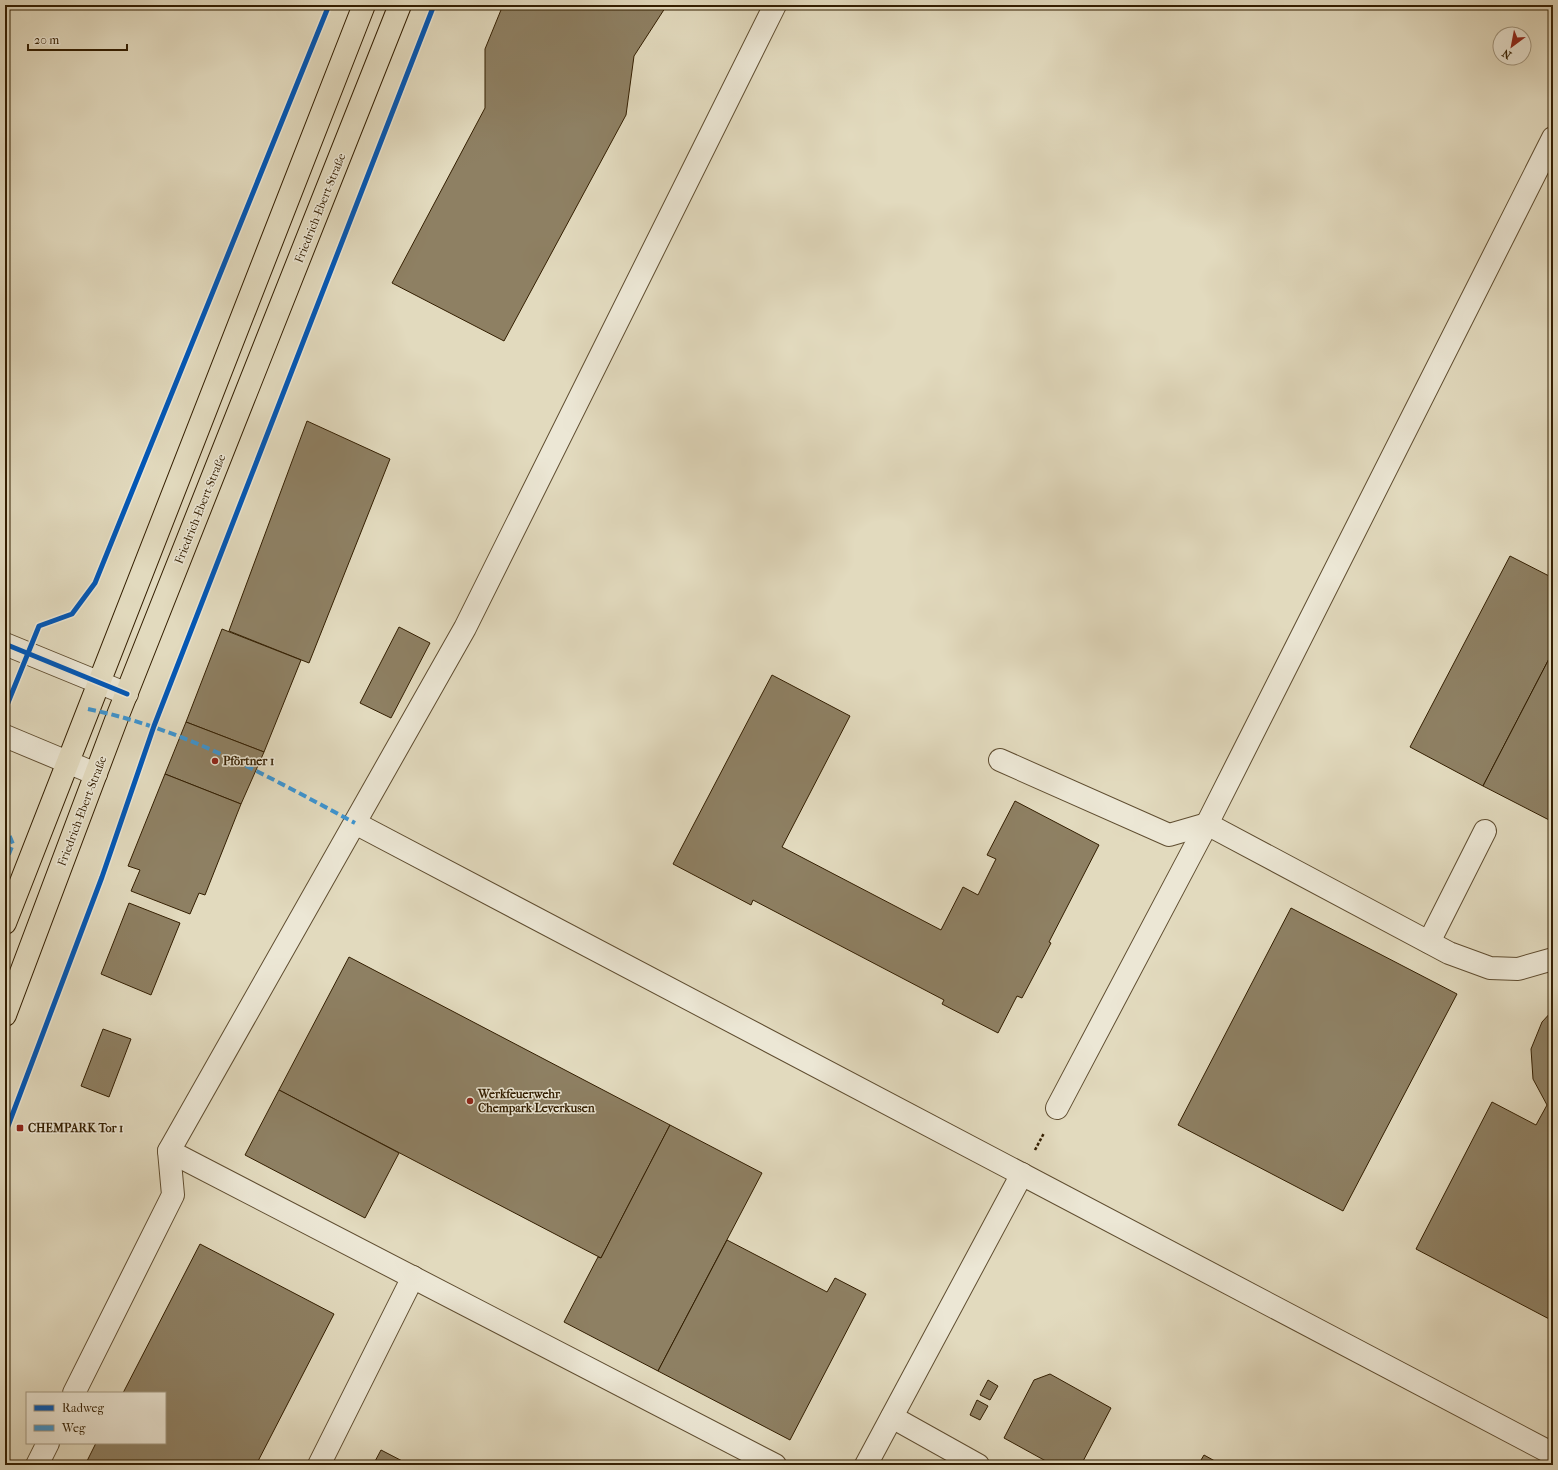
<svg xmlns="http://www.w3.org/2000/svg" width="1558" height="1470" font-family="'IM FELL French Canon',serif">
<style>
.building{fill:#8e8063;stroke:#331e01}
.lines{fill:none;stroke-linecap:round;stroke-linejoin:round}
.minor-casing{stroke:#5f4d30;stroke-width:24}
.major-casing{stroke:#331e01;stroke-width:24}
.path{stroke:#331e01;stroke-width:2.5;stroke-dasharray:3 2;stroke-linecap:butt}
.minor{stroke:#ece7d5;stroke-width:22}
.major{stroke:#e2dabe;stroke-width:22}
.quiet{stroke:#3d94d0;stroke-width:4;stroke-dasharray:8 4;stroke-linecap:butt}
.cycleway-casing{stroke:#ece7d5;stroke-width:8}
.cycleway{stroke:#0057b8;stroke-width:5}
.poi-dot{fill:#8f2418;stroke:#ece7d5;stroke-width:1.5}
.labels{text-anchor:middle;stroke-width:3;stroke-linejoin:round;paint-order:stroke}
.street-label{font-size:12px;fill:#331e01;stroke:#ece7d5}
.poi-label{font-size:12px;font-weight:bold;fill:#331e01;stroke:#ece7d5;text-anchor:start}
</style>
<rect width="100%" height="100%" fill="#e2dabe"/>
<filter id="stains"><feTurbulence type="fractalNoise" baseFrequency=".005" numOctaves="4"/><feColorMatrix values="0 0 0 0 .2 0 0 0 0 .09 0 0 0 0 .02 0 0 0 .5 -.17"/></filter>
<radialGradient id="worn" r=".72"><stop offset=".6" stop-color="#630" stop-opacity="0"/><stop offset="1" stop-color="#630" stop-opacity=".3"/></radialGradient>
<!-- building -->
<g class="building">
<polygon points="503,5 667,5 634,56 626,115 504,341 392,283 485,108 485,49"/>
<polygon points="307,421 390,459 309,663 229,631"/>
<polygon points="1510,556 1553,578 1553,656 1551,655 1483,786 1410,747"/>
<polygon points="399,627 430,643 391,718 360,703"/>
<polygon points="222,629 301,660 264,752 186,722"/>
<polygon points="1551,655 1553,656 1553,822 1483,786"/>
<polygon points="772,675 850,716 782,847 941,930 963,887 978,895 996,859 987,855 1015,801 1099,845 1049,942 1051,943 1022,998 1017,996 998,1033 942,1004 944,1000 753,900 751,905 673,864"/>
<polygon points="186,722 264,752 241,804 165,774"/>
<polygon points="165,774 241,804 205,895 199,893 190,914 131,891 140,870 128,866"/>
<polygon points="129,903 180,923 151,995 101,974"/>
<polygon points="1291,908 1457,994 1343,1211 1178,1125"/>
<polygon points="349,957 670,1125 601,1258 279,1090"/>
<polygon points="1553,1010 1553,1321 1416,1249 1492,1102 1536,1125 1547,1105 1533,1079 1531,1049 1542,1022"/>
<polygon points="103,1029 131,1039 109,1097 81,1086"/>
<polygon points="279,1090 399,1153 365,1218 245,1155"/>
<polygon points="670,1125 762,1173 658,1371 564,1322 598,1257 601,1258"/>
<polygon points="727,1240 827,1292 835,1278 866,1294 790,1440 658,1371"/>
<polygon points="200,1244 334,1314 256,1465 85,1465 96,1443 165,1443 165,1393 123,1393"/>
<polygon points="1050,1374 1111,1408 1081,1465 1053,1465 1004,1438 1034,1380"/>
<polygon points="988,1380 998,1386 990,1400 980,1395"/>
<polygon points="977,1400 988,1406 980,1420 970,1415"/>
<polygon points="381,1450 410,1465 373,1465"/>
<polygon points="1204,1455 1222,1465 1198,1465"/>
</g>
<g class="lines">
<defs>
<g id="minor">
<polyline points="775,5 465,628 169,1151 775,1465"/>
<polyline points="5,644 127,694"/>
<polyline points="5,736 96,774"/>
<polyline points="1000,760 1169,835 1207,824 1449,953 1490,968 1518,969 1553,959"/>
<polyline points="355,823 1553,1454"/>
<polyline points="1429,942 1485,831"/>
<polyline points="1057,1108 1207,824 1553,138"/>
<polyline points="74,1393 173,1195 169,1151"/>
<polyline points="892,1417 978,1465"/>
<polyline points="37,1465 48,1443"/>
<polyline points="319,1465 413,1277"/>
<polyline points="866,1465 1022,1174"/>
</g>
<g id="major">
<path d="M5 923C125 617 245 311 364 5"/>
<polyline points="5,1015 118,715 400,5"/>
</g>
</defs>
<!-- minor casing -->
<use href="#minor" class="minor-casing"/>
<!-- major casing -->
<use href="#major" class="major-casing"/>
<!-- path -->
<polyline class="path" points="1035,1150 1044,1133"/>
<!-- minor -->
<use href="#minor" class="minor"/>
<!-- major -->
<use href="#major" class="major"/>
<!-- quiet -->
<g class="quiet">
<path d="M88 709C185 729 269 777 355 823"/>
<polyline points="5,825 13,844 5,864"/>
</g>
<defs>
<g id="cycleway">
<polyline points="5,644 127,694"/>
<polyline points="5,710 39,626 72,614 95,583 329,5"/>
<polyline points="5,1134 102,877 154,726 434,5"/>
</g>
</defs>
<!-- cycleway casing -->
<use href="#cycleway" class="cycleway-casing"/>
<!-- cycleway -->
<use href="#cycleway" class="cycleway"/>
</g>
<!-- markers -->
<g class="poi-dot">
<circle cx="215" cy="761" r="4"/>
<circle cx="470" cy="1101" r="4"/>
<rect x="16" y="1124" width="8" height="8" rx="2"/>
</g>
<g class="labels">
<!-- street labels -->
<g class="street-label">
<text transform="translate(320 208) rotate(-68)" y="4">Friedrich-Ebert-Straße</text>
<text transform="translate(200 509) rotate(-68)" y="4">Friedrich-Ebert-Straße</text>
<text transform="translate(82 811) rotate(-69)" y="4">Friedrich-Ebert-Straße</text>
</g>
<!-- poi labels -->
<g class="poi-label">
<text x="223" y="765">Pförtner 1</text>
<text x="478" y="1098">Werkfeuerwehr<tspan x="478" dy="14">Chempark Leverkusen</tspan></text>
<text x="28" y="1132">CHEMPARK Tor 1</text>
</g>
</g>
<!-- margin -->
<rect width="1558" height="1470" fill="none" stroke="#e2dabe" stroke-width="20"/>
<rect x="6" y="6" width="1546" height="1458" fill="none" stroke="#331e01" stroke-width="2"/>
<rect x="10" y="10" width="1538" height="1450" fill="none" stroke="#331e01"/>
<!-- legend -->
<rect x="26" y="1392" width="140" height="52" fill="#ece7d5" stroke="#a29780"/>
<rect x="34" y="1405" width="20" height="6" fill="#0057b8" stroke="#a29780"/>
<text x="62" y="1412" font-size="12" fill="#331e01">Radweg</text>
<rect x="34" y="1425" width="20" height="6" fill="#3d94d0" stroke="#a29780"/>
<text x="62" y="1432" font-size="12" fill="#331e01">Weg</text>
<!-- north arrow -->
<g transform="translate(1512 46) rotate(212)"><circle r="19" fill="#ece7d5" stroke="#a29780"/>
<path d="M0-3L7 15L0 10L-7 15Z" fill="#8f2418"/>
<text y="-6" font-size="11" font-weight="bold" text-anchor="middle" fill="#331e01">N</text>
</g>
<!-- scale -->
<path d="M28 44v6h99v-6" fill="none" stroke="#331e01" stroke-width="2"/>
<text x="34" y="44" font-size="12" fill="#331e01" stroke="#ece7d5" stroke-width="3" paint-order="stroke">20 m</text>
<rect width="100%" height="100%" filter="url(#stains)"/>
<rect width="100%" height="100%" fill="url(#worn)"/>
</svg>
